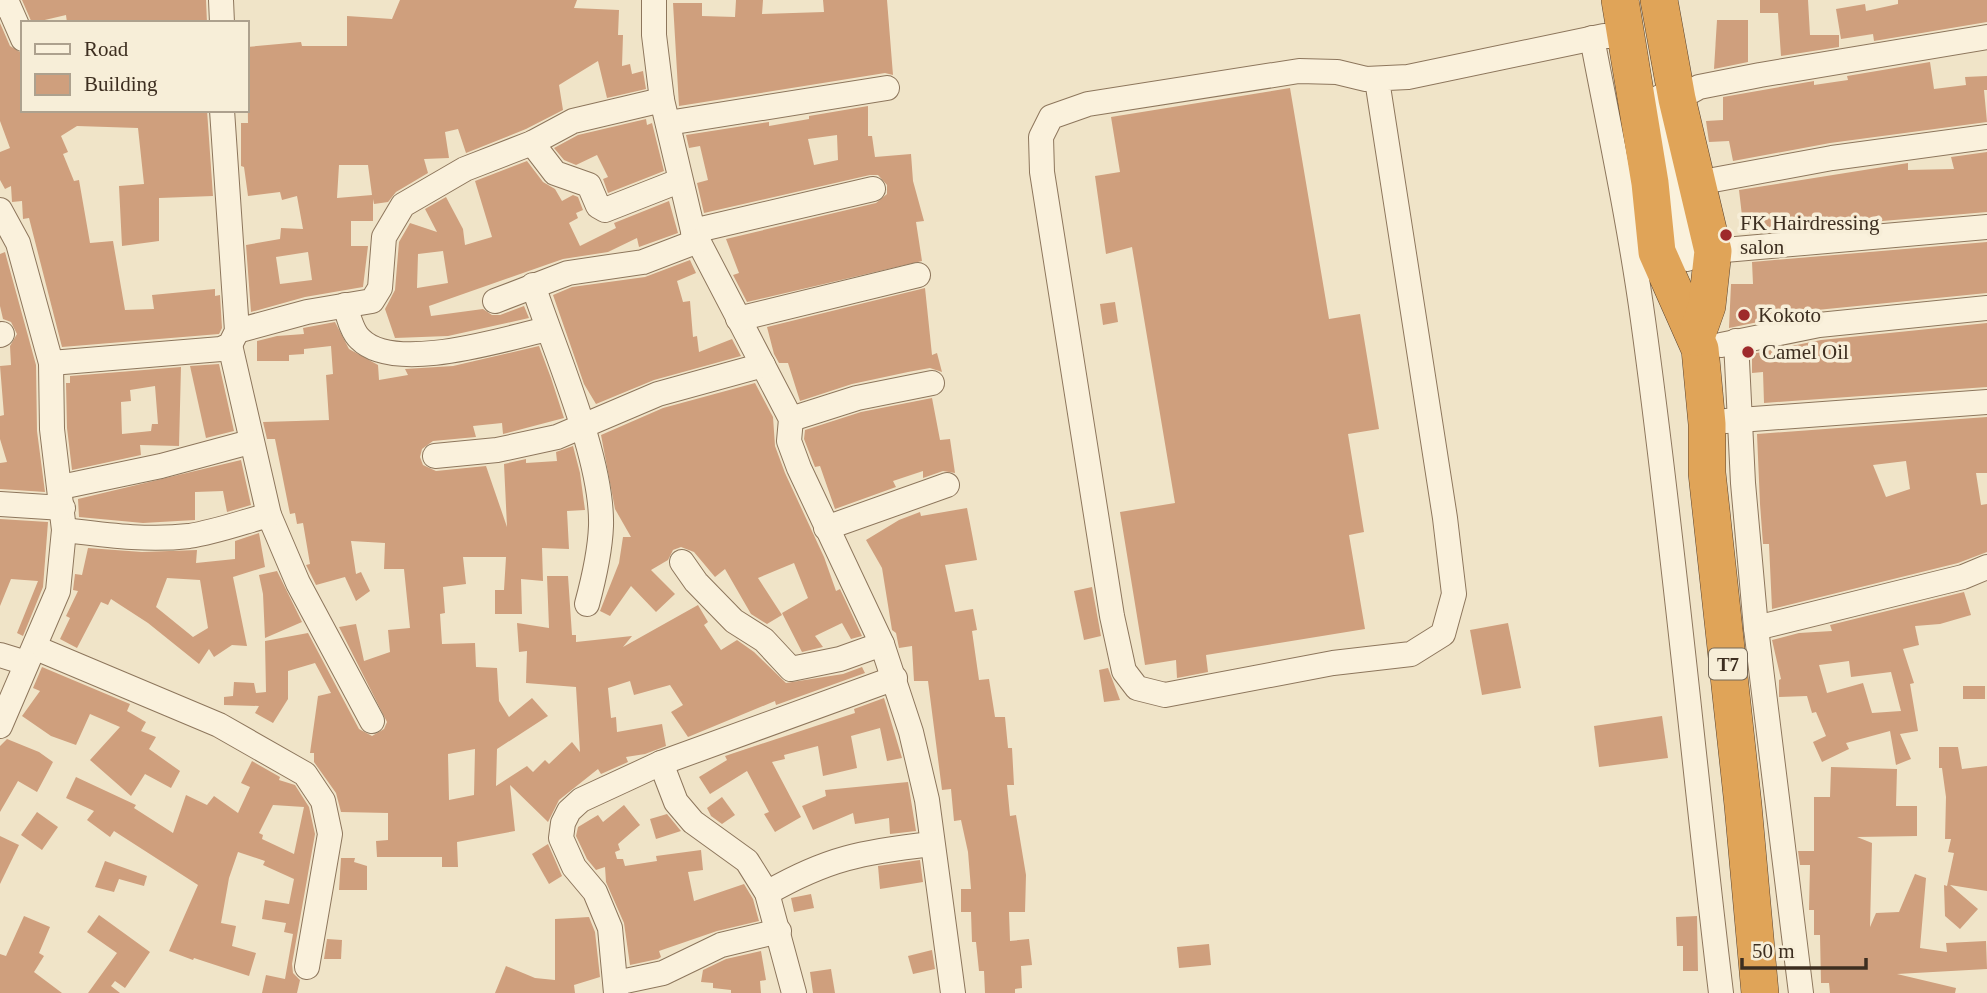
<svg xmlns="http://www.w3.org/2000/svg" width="1987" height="993" font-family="'Times New Roman',serif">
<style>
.building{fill:#cf9f7d;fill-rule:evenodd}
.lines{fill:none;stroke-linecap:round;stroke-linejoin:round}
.minor-casing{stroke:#8d765c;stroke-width:26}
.highway-casing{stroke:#5b4430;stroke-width:38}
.minor{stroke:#faf1dc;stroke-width:24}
.highway{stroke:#e0a458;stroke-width:37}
.poi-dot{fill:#9e2a2b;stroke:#f7eed8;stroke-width:2.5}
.labels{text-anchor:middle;stroke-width:7;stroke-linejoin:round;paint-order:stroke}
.shield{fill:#f7eed8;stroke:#756857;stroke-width:2}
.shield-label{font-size:19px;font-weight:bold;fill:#3d2e20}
.poi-label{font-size:21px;fill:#3d2e20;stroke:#f7eed8;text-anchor:start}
</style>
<rect width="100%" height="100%" fill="#f0e4c8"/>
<!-- building -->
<g class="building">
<polygon points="22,0 206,0 207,23 67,23 66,15 32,23"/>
<path d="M400 0H577L574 8 619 10 618 35H623L622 66 630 64 632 74 643 71 646 89 607 98 598 61 559 85 563 110 526 129 466 153 458 129 445 132 449 158 424 159 428 173 396 192 388 202 374 204 373 199V221H351V246H368L363 287 305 297 251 312 246 245 280 239 281 228 303 229 297 196 282 200 280 192 248 196 244 167 241 166V123H248L247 47 301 42 302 46H347V16L392 19ZM339 165H368L372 195 337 198ZM308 252 312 280 280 284 276 257Z"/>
<polygon points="736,0 763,0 762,14 824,12 823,0 887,0 893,75 885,73 679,106 673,3 702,3 702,16 735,17"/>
<polygon points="1760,0 1808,0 1810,35 1839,35 1839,47 1781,56 1778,13 1760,13"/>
<polygon points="1898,0 1987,0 1987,22 1874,41 1873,34 1841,39 1836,9 1865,4 1866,11 1898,4"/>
<polygon points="1717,20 1748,20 1748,62 1714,69"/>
<polygon points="0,23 10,46 23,54 23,110 207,110 213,196 159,198 159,241 122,246 119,186 144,184 138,128 77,126 61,136 68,152 63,154 74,181 79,180 90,243 113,241 125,310 154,309 152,295 215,289 215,296 220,295 222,328 219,334 62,347 29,218 23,219 22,201 12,202 11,186 5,189 0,180 0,152 10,148 0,121"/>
<polygon points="1930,62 1934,89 1966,85 1965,77 1987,76 1987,90 1984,90 1987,122 1830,143 1733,161 1729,141 1709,142 1706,121 1723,120 1723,97 1814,81 1814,85 1848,80 1847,76"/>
<polygon points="1290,88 1329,319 1360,314 1379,429 1348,434 1364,532 1349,535 1365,629 1206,655 1208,672 1177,678 1176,660 1145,665 1120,512 1175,503 1132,247 1106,254 1095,176 1120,172 1111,117"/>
<path d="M868 106V136H872L875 157 911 154 913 181 924 221 916 222 922 261 747 302 733 275 739 273 726 239 876 203 887 194V185L878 175H870L704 213 697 183 708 180 700 146 689 148 686 135 769 122V126L809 119V116ZM837 135 838 160 814 165 808 139Z"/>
<polygon points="646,119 647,125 652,123 664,171 608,193 603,179 608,177 597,155 576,165 564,160 554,148 578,135"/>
<polygon points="1987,152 1987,212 1744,233 1739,190 1908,163 1908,170 1954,169 1951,157"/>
<path d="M527 161 543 182 555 189 562 201 573 195 578 197 583 210 576 213 578 218 569 223 580 246 616 228 614 223 669 201 678 233 639 247 637 238 608 252 563 259 429 306 431 316 483 309 492 315H500L524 306 529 318 448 336 395 338 385 309 395 290 399 242 410 223 437 232 425 209 446 197 463 229 465 245 492 237 475 181ZM443 251 448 283 417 288 418 254Z"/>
<polygon points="1987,242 1987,293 1817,310 1729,328 1731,284 1753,284 1752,262"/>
<polygon points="5,252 36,365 37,431 45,492 0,489 0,463 7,462 0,439 0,416 4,415 0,366 11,365 10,346 17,334 11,322 3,319 0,306 0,254"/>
<polygon points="690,260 696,273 677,281 683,302 690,301 693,337 697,336 699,352 732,339 741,356 654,380 596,404 584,384 553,295 572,287 645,277"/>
<polygon points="925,288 932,355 937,353 942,372 930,368 908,372 852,384 800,401 788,363 779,363 774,354 767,327"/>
<polygon points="1115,302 1118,322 1103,325 1100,304"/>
<path d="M335 322 349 349 378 365 379 380 408 375 405 369 453 366 539 346 551 378 564 418 503 434 502 423 473 426 476 437 433 441 422 449 420 457 423 465 436 471 486 466 507 527 504 464 526 459V463L557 461 556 452 573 446 580 473 585 510 567 511 569 549 542 548 543 581 521 579 522 614H495V590H504L506 557H463L466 584 443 587 445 613 440 614 442 644 475 643 476 667 497 668 499 701 509 717 532 698 548 716 497 749 496 786 527 766 533 772 545 760 549 764 572 742 580 752 576 687 526 683 527 651 519 652 517 623 549 628 547 576H568L572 635H576V642L632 636 623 647 698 605 708 622 704 625 721 650 737 640 754 652 786 683 843 674 862 667 865 673 776 705 775 701 688 737 671 712 683 705 670 685 634 695 630 681 608 688 611 718 616 717 617 732 662 724 666 746 645 754 626 757 628 762 601 774 598 769 559 800 548 822 510 785 515 831 457 842 458 867H442V857H377L376 841 388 840V813L341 812 336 793 314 762V753H310L318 696 331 693 315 663 288 671V699L273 723 255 713 259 706 224 705V697L233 696 234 682 254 683 256 693 266 692 265 641 308 633 359 729 372 736 384 729 387 722 339 627 356 624 364 661 390 652 388 630 410 628 404 569H384L385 543 351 541 356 574 361 572 370 591 356 601 345 577 316 585 306 565 310 564 303 523 297 524 295 513 290 514 275 439H267L263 422 329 420 326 375 333 374 331 346 304 349V354L289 355V361H257V341L277 336 304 334 303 328ZM475 749 474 795 449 800 448 754Z"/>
<polygon points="1987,323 1987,387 1764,403 1763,372 1752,373 1752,354 1821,340"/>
<polygon points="219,364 234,431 206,438 190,366"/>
<path d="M181 367 179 446 140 445 141 455 72 470 67 428 66 383H70V376ZM155 386 158 424H152L151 431 122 434 121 402 131 401 130 390Z"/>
<polygon points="755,383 773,417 775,446 785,473 824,557 836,591 840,589 862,636 851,639 842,623 815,636 823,647 802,652 782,613 808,598 794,563 758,578 782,615 767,624 751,614 725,569 715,577 694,552 681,547 673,550 668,560 651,570 675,594 656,612 631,586 610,616 600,611 619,563 623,537 631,537 615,509 601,435 663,408"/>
<polygon points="932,398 940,440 950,439 955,473 943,471 923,478 923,471 893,481 896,487 835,509 820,466 815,467 813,462 804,439 805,430 861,412"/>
<path d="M1987 417V473H1976L1981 505 1987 504V552L1958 563 1772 609 1769 544H1763L1760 504 1757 434ZM1906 461 1910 489 1886 497 1873 465Z"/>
<polygon points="241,460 251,505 227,512 223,491 195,492 195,520 143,523 79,517 78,499"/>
<polygon points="967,508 977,560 945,565 955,612 973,609 977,630 972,631 979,680 989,679 995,717 1005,717 1008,748 1012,748 1014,785 1007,785 1010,816 1016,815 1026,875 1025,912 1009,912 1010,941 1029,939 1032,965 1021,966 1022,988 1015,989 1015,993 985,993 984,971 979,971 976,942 972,942 971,912 961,912 961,889 971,889 968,852 961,820 954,821 951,789 942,790 928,681 914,681 912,646 899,648 896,633 892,630 882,568 866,540 899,520 920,512 921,516"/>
<polygon points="0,519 48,522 43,587 23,636 17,633 38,581 11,579 0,606"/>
<path d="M259 533 265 567 233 577 247 646 232 645 214 657 209 649 199 664 148 623 111 599 108 605 101 602 77 648 60 639 70 618 66 616 78 591 73 590 75 574 82 575 88 548 142 552 197 550 196 563 235 559V541ZM167 578 200 580 208 628 193 637 156 607Z"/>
<polygon points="277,571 302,622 265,638 263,594 259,575"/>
<polygon points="1092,587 1101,636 1084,640 1074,591"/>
<path d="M1964 592 1971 615 1940 624 1915 626 1919 645 1903 649 1914 683 1910 684 1918 731 1900 734 1911 759 1896 765 1890 731 1846 743 1849 749 1822 762 1813 742 1826 736 1816 712 1812 713 1807 696 1779 697V680L1781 679 1772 640 1799 633 1832 631 1830 625ZM1849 661 1851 677 1891 672 1901 711 1872 713 1863 683 1827 693 1819 665Z"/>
<polygon points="1508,623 1521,688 1482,695 1470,630"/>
<polygon points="42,667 130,704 127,711 146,722 141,731 156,737 149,749 180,771 171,788 145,774 131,796 90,760 120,727 90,714 76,745 51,736 22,716 40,691 33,688"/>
<polygon points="1108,668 1120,700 1104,702 1099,670"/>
<rect x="1963" y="686" width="22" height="13"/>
<polygon points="884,698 902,758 887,761 880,728 851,736 857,768 823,776 818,746 784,755 785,759 772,762 801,817 775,832 764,814 769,812 747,771 710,794 699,777 727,760 725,756 855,713 854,709"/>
<polygon points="1662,716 1668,758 1599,767 1594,726"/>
<polygon points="7,739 39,752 53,762 37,792 18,781 0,812 0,746"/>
<polygon points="1939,747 1958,747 1962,769 1987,766 1987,891 1950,885 1978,909 1960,929 1945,916 1944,885 1947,886 1954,853 1948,852 1951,839 1945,839 1946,797 1942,768 1939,768"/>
<path d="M252 761 280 777 279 780 295 785 309 807 315 834 292 964 293 973 300 980 297 993H262L266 975 285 979 293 934 284 932 286 923 262 919 265 900 289 904 294 879 263 865 265 861 238 852 229 878 221 923 236 926 232 946 256 953 249 976 194 958 193 960 169 951 198 885 114 831 110 837 87 820 94 811 66 798 76 777 136 805 134 808 173 833 186 795 207 805 214 796 238 813 250 787 241 783ZM273 805 304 807 294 854 262 839 263 835 259 833Z"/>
<polygon points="1831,767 1897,769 1896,806 1917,806 1917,836 1857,837 1872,843 1870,927 1876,913 1899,912 1915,874 1926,878 1920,948 1947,952 1946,943 1986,941 1987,969 1897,974 1956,988 1955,993 1830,993 1829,983 1821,983 1820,935 1814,935 1814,910 1809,910 1810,865 1800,865 1798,851 1814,851 1814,797 1830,797"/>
<polygon points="908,782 916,831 890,834 889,818 855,824 853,813 813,830 802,806 826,796 825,790"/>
<polygon points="722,797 735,815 722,824 711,816 707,808"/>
<polygon points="624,805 640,825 618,844 620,850 615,852 617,859 623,859 625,866 657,861 656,856 701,850 703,870 688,872 694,901 744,884 753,899 759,921 717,931 659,951 661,957 658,959 630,965 624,923 606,882 605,867 596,870 587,859 576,836 578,827 598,815 603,822"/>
<polygon points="37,812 58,827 42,850 21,835"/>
<polygon points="667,814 681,831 656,839 650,819"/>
<polygon points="0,836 19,845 0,884"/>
<polygon points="548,844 562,876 549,884 532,854"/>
<polygon points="341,858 355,858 354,862 367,866 367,890 339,890"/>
<polygon points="920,860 923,882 880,889 878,866"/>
<polygon points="105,861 147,876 144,886 119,879 114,892 95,887"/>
<polygon points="811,894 814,908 794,912 791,898"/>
<polygon points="99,915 150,952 125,988 115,981 111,986 120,993 88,993 117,953 87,932"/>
<polygon points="24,916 50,927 39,953 44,956 34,972 62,993 0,993 0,954 6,956"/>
<polygon points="1697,916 1698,971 1683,971 1683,946 1677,946 1676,917"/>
<polygon points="589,917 595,932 600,977 574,985 575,993 495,993 506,966 535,978 555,980 555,919"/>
<polygon points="327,939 342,940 341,959 324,959"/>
<polygon points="1209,944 1211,965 1179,968 1177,947"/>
<polygon points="932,950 935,969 913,974 908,956"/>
<polygon points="761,951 766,980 760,981 761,993 731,993 731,990 713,988 713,983 701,982 703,970 726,959"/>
<polygon points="831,969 835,993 813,993 810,972"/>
</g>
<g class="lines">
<defs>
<g id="minor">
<polyline points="6,0 23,39"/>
<polyline points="221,0 222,23"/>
<polyline points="654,0 654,35 662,100 693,231 791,419 789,441 799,468 882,644 911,732 927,800 953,993"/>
<path d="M1592 38C1610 132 1630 225 1643 320 1674 544 1694 769 1721 993"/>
<polyline points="1377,80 1445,518 1454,594 1443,634 1411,654 1333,663 1165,695 1137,688 1124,671 1112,616 1042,172 1041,137 1051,117 1088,104 1299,71 1337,72 1366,79 1408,77 1604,36 1626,36"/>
<polyline points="1660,97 1687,259"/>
<polyline points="1677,99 1699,87 1760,75 1987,37"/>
<polyline points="668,123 887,88"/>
<polyline points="532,143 555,173 589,185 598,206 605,210 679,181"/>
<polyline points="1697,183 1832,158 1987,137"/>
<polyline points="0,210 18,243 51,363 52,429 64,530 58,591 0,726"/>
<polyline points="693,231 873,189"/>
<polyline points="1713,251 1987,227"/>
<path d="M533 285C555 352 603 459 601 526 600 553 594 578 587 604"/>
<polyline points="495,301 568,273 643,262 698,241"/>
<path d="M345 305C348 315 352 332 360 339 394 374 504 339 547 329"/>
<polyline points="738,319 918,275"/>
<polyline points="237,331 307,312 372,301 380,288 384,237 403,205 465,169 532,143 573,121 662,100"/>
<polyline points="0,335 2,334"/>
<polyline points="1736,341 1743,483 1756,628 1801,993"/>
<polyline points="230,345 269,515 298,583 372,721"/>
<polyline points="1721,345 1819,325 1987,308"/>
<polyline points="51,363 221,349 230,345 237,331 222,110"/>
<polyline points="791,419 857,398 932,383"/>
<polyline points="1726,421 1987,402"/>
<polyline points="435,456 497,450 557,437 658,394 763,365"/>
<polyline points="61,487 161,466 250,442"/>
<polyline points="0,504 63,508"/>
<polyline points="826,528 947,485"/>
<path d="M64 530C106 535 147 541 189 536 216 532 243 522 269 515"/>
<polyline points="682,562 696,582 734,621 764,640 791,669 840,659 882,644"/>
<polyline points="1756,628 1963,577 1987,567"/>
<polyline points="36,648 219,725 305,774 323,801 330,834 307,967"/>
<polyline points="0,655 26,663"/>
<polyline points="661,763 676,802 693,822 747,861 767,893 794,993"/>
<path d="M767 893C828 858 863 852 931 844"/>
<polyline points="616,983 663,973 721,945 779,931"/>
<polyline points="616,993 610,928 595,892 574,867 561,838 563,823 569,811 581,800 661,763 895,678"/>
</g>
<g id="highway">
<polyline points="1620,0 1650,183 1657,252 1700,349 1707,424 1707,473 1743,805 1760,993"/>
<polyline points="1659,0 1677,99 1713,251 1707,306 1696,337"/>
</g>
</defs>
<!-- minor casing -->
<use href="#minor" class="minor-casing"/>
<!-- highway casing -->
<use href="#highway" class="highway-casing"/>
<!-- minor -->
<use href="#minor" class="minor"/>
<!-- highway -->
<use href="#highway" class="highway"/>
</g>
<!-- markers -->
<g class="poi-dot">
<circle cx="1726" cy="235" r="7"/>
<circle cx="1744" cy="315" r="7"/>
<circle cx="1748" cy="352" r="7"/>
</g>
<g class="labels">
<!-- shield labels -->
<rect class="shield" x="1709" y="648.5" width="38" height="31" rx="5"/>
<g class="shield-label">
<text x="1728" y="671">T7</text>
</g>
<!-- poi labels -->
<g class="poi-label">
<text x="1740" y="230">FK Hairdressing<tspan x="1740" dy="24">salon</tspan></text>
<text x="1758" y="322">Kokoto</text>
<text x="1762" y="359">Camel Oil</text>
</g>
</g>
<!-- legend -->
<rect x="21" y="21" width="228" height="91" fill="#f7eed8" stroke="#ada18e" stroke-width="2"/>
<rect x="35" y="44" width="35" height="10" fill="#faf1dc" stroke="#ada18e" stroke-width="2"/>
<text x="84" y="56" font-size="21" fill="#3d2e20">Road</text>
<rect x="35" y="74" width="35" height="21" fill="#cf9f7d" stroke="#ada18e" stroke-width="2"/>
<text x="84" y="91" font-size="21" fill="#3d2e20">Building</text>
<!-- scale -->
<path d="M1742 958v10h124v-10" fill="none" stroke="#3d2e20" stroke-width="3.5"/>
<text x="1752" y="958" font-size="21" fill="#3d2e20" stroke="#f7eed8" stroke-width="5" paint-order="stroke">50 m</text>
</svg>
